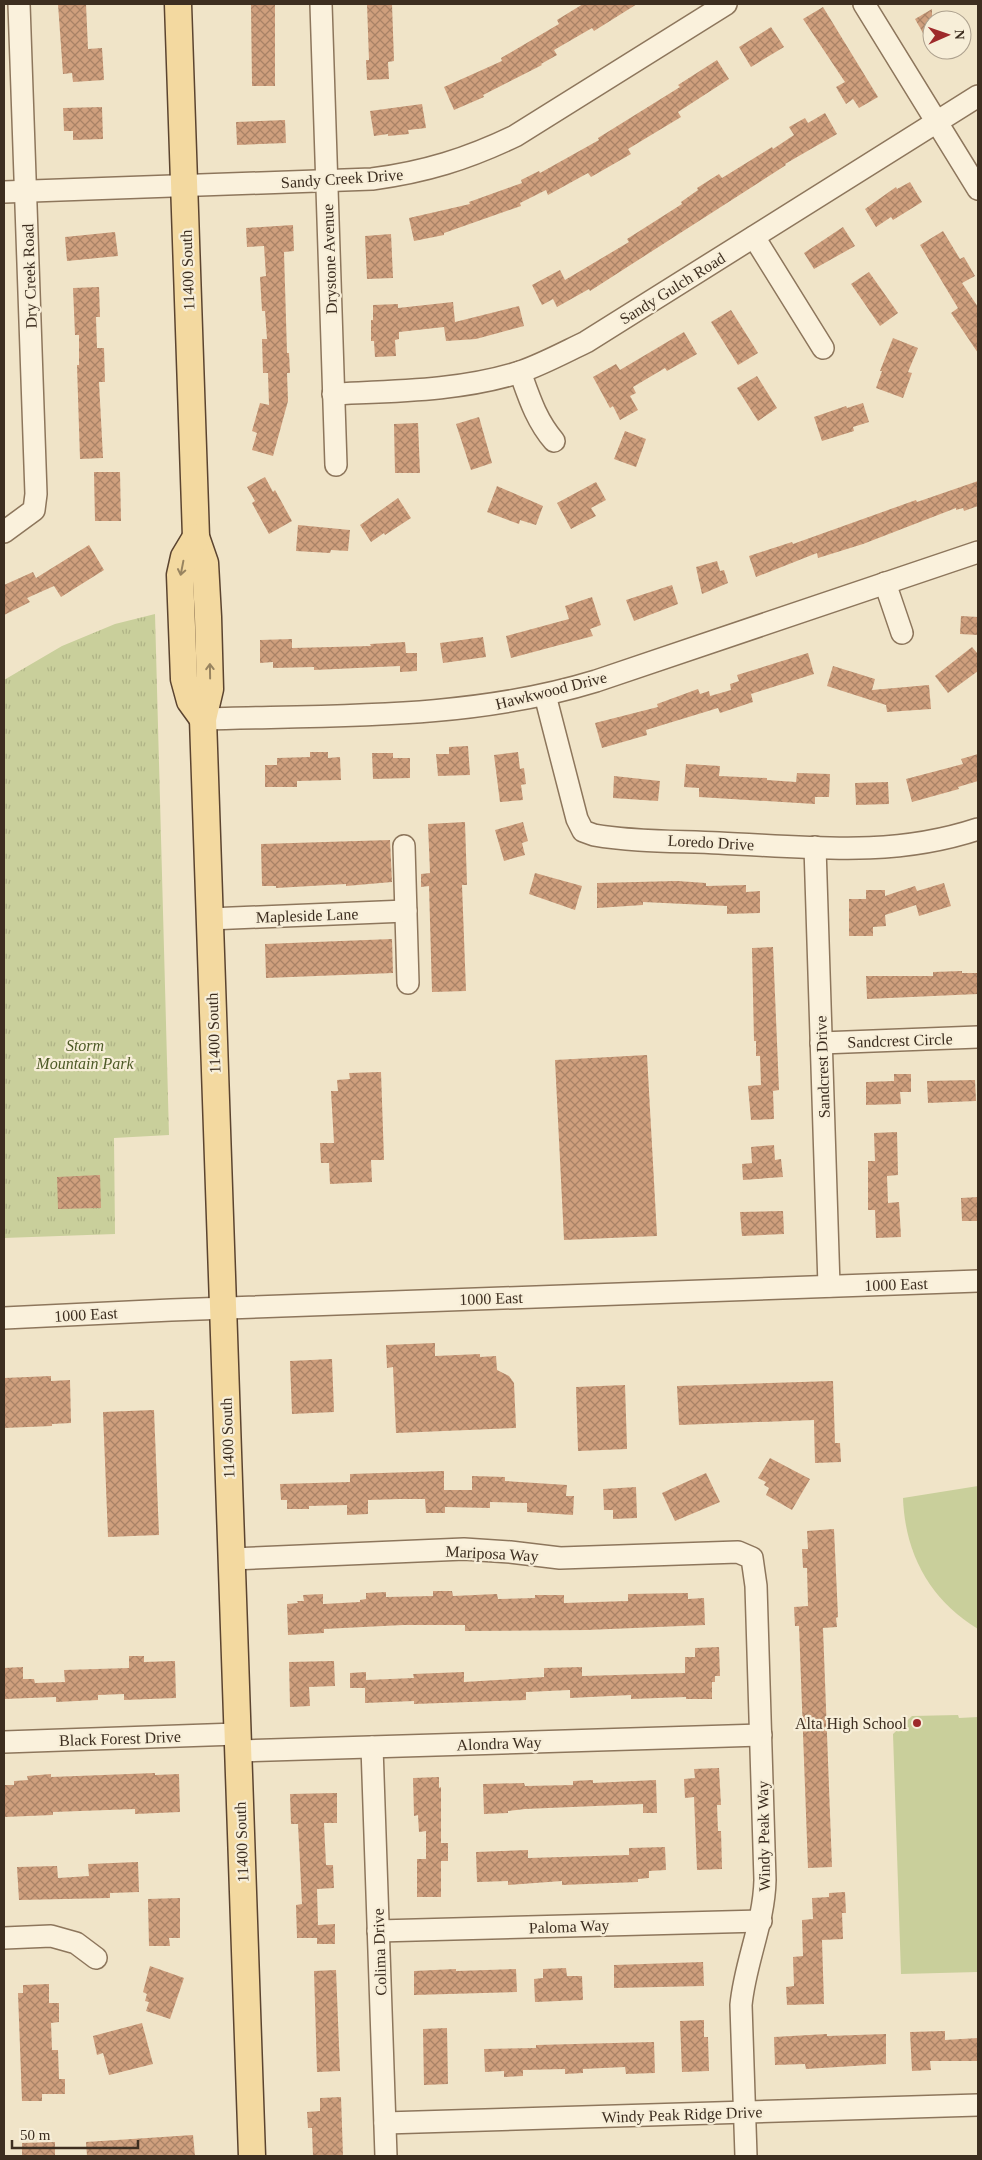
<svg xmlns="http://www.w3.org/2000/svg" width="982" height="2160" font-family="'Times New Roman',serif">
<style>
.grass{fill:#c9cf9b}
.park{fill:url(#park-tufts)}
.building{fill:url(#building-cross-hatch)}
.lines{fill:none;stroke-linecap:round;stroke-linejoin:round}
.minor-casing{stroke:#8d765c;stroke-width:24}
.major-casing{stroke:#5b4430;stroke-width:29}
.minor{stroke:#faf1dc;stroke-width:21}
.major{stroke:#f3d9a0;stroke-width:26}
.oneway{stroke:#988460}
.poi-dot{fill:#9e2a2b;stroke:#f7eed8;stroke-width:2}
.labels{text-anchor:middle;stroke-width:4.5;stroke-linejoin:round;paint-order:stroke}
.street-label{font-size:16px;fill:#3d2e20;stroke:#f7eed8}
.park-label{font-size:16px;font-style:italic;fill:#4d5a26;stroke:#f7eed8}
.poi-label{font-size:16px;fill:#3d2e20;stroke:#f7eed8;text-anchor:end}
</style>
<defs>
<pattern id="park-tufts" width="24" height="20" patternUnits="userSpaceOnUse" patternTransform="scale(1.25)"><rect width="24" height="20" fill="#c9cf9b"/><path d="M3 7l-1-3M5 7V3M7 7l1-3M15 17l-1-3M17 17v-4M19 17l1-3" fill="none" stroke="#aeb285"/></pattern>
<pattern id="building-cross-hatch" width="8" height="8" patternUnits="userSpaceOnUse" patternTransform="scale(1.25)"><rect width="8" height="8" fill="#cf9f7d"/><path d="M0 0l8 8M0 8l8-8" fill="none" stroke="#a98266"/></pattern>
</defs>
<rect width="100%" height="100%" fill="#f0e4c8"/>
<!-- grass -->
<g class="grass">
<path d="M978 1486V1629C930 1600 905 1554 903 1498Z"/>
<polygon points="958,1715 959,1718 978,1717 978,1972 901,1974 893,1734 912,1716"/>
</g>
<!-- park -->
<polygon class="park" points="155,614 169,1135 114,1138 115,1234 4,1238 4,680 62,646 115,624"/>
<!-- building -->
<g class="building">
<polygon points="58,4 86,4 88,49 102,48 104,80 73,82 72,73 63,74"/>
<polygon points="251,4 275,4 275,86 252,86"/>
<polygon points="367,4 392,4 394,61 388,62 389,79 367,80 366,60 369,60"/>
<polygon points="583,4 637,4 594,31 592,28 554,50 557,55 541,64 542,65 483,95 484,97 454,110 444,87 502,61 501,58 559,24 557,20"/>
<polygon points="823,7 878,97 859,108 853,99 846,104 836,87 845,82 803,19"/>
<polygon points="932,9 932,49 915,19"/>
<polygon points="771,27 784,47 751,67 739,47"/>
<polygon points="717,60 729,79 678,112 681,117 628,149 631,154 591,177 588,173 548,195 546,190 520,203 521,206 444,233 444,235 414,241 409,218 470,204 469,202 522,183 521,180 539,171 540,173 599,140 598,138 680,87 678,85"/>
<polygon points="422,104 426,128 408,130 409,134 388,136 388,134 374,136 370,111"/>
<polygon points="102,107 103,139 73,140 73,131 64,131 63,108"/>
<polygon points="825,113 837,134 785,164 786,165 590,291 589,289 557,307 553,299 542,305 532,285 560,270 565,280 629,242 627,239 682,204 681,202 698,190 697,188 719,174 722,178 772,147 773,149 794,135 789,127 805,118 808,123"/>
<polygon points="285,120 286,143 237,145 236,122"/>
<polygon points="910,182 922,202 893,220 891,217 876,227 865,209 896,187 897,189"/>
<polygon points="293,225 294,251 284,252 287,353 289,353 290,373 287,373 288,401 273,456 252,450 257,433 252,431 260,403 269,405 268,373 263,373 262,339 267,339 265,311 262,311 260,277 266,276 264,246 247,247 246,228"/>
<polygon points="843,227 855,246 814,269 804,253"/>
<polygon points="943,231 960,259 964,257 975,276 962,283 978,307 978,353 951,313 958,308 920,245"/>
<polygon points="115,232 118,256 67,261 65,237"/>
<polygon points="391,234 393,278 367,279 365,236"/>
<polygon points="869,272 898,313 880,326 851,284"/>
<polygon points="99,287 100,317 96,317 97,348 104,348 105,382 99,382 103,458 80,459 77,365 79,365 79,335 75,335 73,288"/>
<polygon points="453,302 455,322 519,306 524,326 476,339 446,341 444,327 399,332 399,339 395,340 396,356 375,357 374,341 371,341 371,320 373,320 373,305 398,304 398,308"/>
<polygon points="731,310 758,353 738,365 711,322"/>
<polygon points="684,332 697,354 667,371 665,368 633,387 636,393 630,396 638,410 620,420 613,406 610,408 593,377 616,364 620,370"/>
<polygon points="893,338 918,348 908,372 912,373 903,398 876,388 882,371 880,371"/>
<polygon points="757,376 777,408 758,421 737,388"/>
<polygon points="863,403 869,422 853,427 854,431 822,441 814,417 846,406 847,408"/>
<polygon points="479,417 492,463 471,470 456,424"/>
<polygon points="418,423 420,473 395,473 394,424"/>
<polygon points="625,431 646,439 636,467 614,459"/>
<polygon points="94,472 120,472 121,521 95,521"/>
<polygon points="265,477 273,492 275,490 292,521 269,534 252,503 255,501 247,487"/>
<polygon points="978,481 978,506 964,511 963,508 956,510 956,508 863,544 818,558 817,553 756,577 749,556 792,542 793,544 916,500 917,502"/>
<polygon points="596,482 606,500 591,508 596,516 571,529 557,503"/>
<polygon points="497,486 543,506 536,525 520,520 519,524 487,512"/>
<polygon points="398,498 411,518 385,535 384,533 371,542 360,525"/>
<polygon points="298,525 350,530 348,551 331,550 330,553 296,551"/>
<polygon points="89,545 104,570 61,597 54,586 27,598 30,602 4,615 4,585 33,572 36,578"/>
<polygon points="717,561 720,571 724,570 728,583 702,594 696,567"/>
<polygon points="672,585 678,604 634,621 626,600"/>
<polygon points="592,597 601,625 590,629 593,636 511,658 506,636 569,619 565,606"/>
<polygon points="961,616 978,617 978,635 960,634"/>
<polygon points="483,637 486,657 443,663 440,643"/>
<polygon points="292,639 292,648 371,646 370,644 405,642 406,653 417,653 417,671 400,672 400,666 314,670 314,667 273,668 273,662 260,663 260,640"/>
<polygon points="972,647 978,654 978,671 948,693 935,676"/>
<polygon points="808,653 814,674 751,694 753,702 720,713 718,708 646,730 647,735 602,748 595,723 658,707 657,704 698,689 700,694 709,691 710,696 731,690 730,684 739,681 737,675"/>
<polygon points="833,666 875,679 872,690 929,685 931,709 887,712 886,705 827,686"/>
<polygon points="468,746 470,775 438,776 436,754 449,754 449,747"/>
<polygon points="310,752 328,752 328,758 340,757 341,780 297,781 297,787 265,787 265,765 277,765 277,758 310,757"/>
<polygon points="518,752 520,769 524,768 526,784 521,785 523,800 500,802 494,755"/>
<polygon points="372,753 393,753 393,758 410,758 410,778 373,779"/>
<polygon points="978,754 978,781 958,787 959,789 912,802 906,779 963,764 961,759"/>
<polygon points="686,764 720,766 719,776 767,778 767,780 796,782 797,773 830,774 829,797 815,797 815,804 699,797 699,788 684,787"/>
<polygon points="614,776 660,781 658,801 613,798"/>
<polygon points="888,782 889,804 856,805 855,783"/>
<polygon points="465,822 467,885 462,885 466,991 432,992 429,886 421,887 421,874 430,873 428,824"/>
<polygon points="523,822 528,841 522,843 525,855 504,861 495,830"/>
<polygon points="390,840 392,882 346,886 346,884 276,888 276,886 262,886 261,844"/>
<polygon points="535,873 582,886 575,910 529,894"/>
<polygon points="677,881 706,883 706,886 746,885 746,892 760,891 760,913 727,914 727,906 643,902 643,905 597,908 597,883"/>
<polygon points="944,883 951,906 919,916 916,905 885,915 886,926 873,927 873,936 849,936 849,899 866,899 866,890 885,890 885,896 915,886 917,891"/>
<polygon points="392,939 393,973 266,978 265,944"/>
<polygon points="773,947 779,1090 773,1091 774,1119 751,1120 748,1086 761,1085 760,1056 756,1056 756,1041 754,1041 752,948"/>
<polygon points="962,971 962,973 978,973 978,994 867,999 866,976 933,976 933,972"/>
<polygon points="647,1055 657,1236 564,1240 555,1060"/>
<polygon points="381,1072 384,1160 371,1160 372,1182 330,1184 329,1163 321,1163 320,1143 334,1143 331,1091 338,1091 337,1080 350,1079 349,1073"/>
<polygon points="894,1074 911,1074 911,1092 900,1092 901,1104 866,1105 866,1082 894,1081"/>
<polygon points="975,1080 976,1101 928,1103 927,1081"/>
<polygon points="897,1132 898,1175 887,1176 888,1203 899,1202 901,1237 876,1238 875,1210 868,1210 868,1161 875,1161 874,1133"/>
<polygon points="774,1145 775,1160 781,1159 783,1177 743,1180 742,1164 752,1163 751,1147"/>
<polygon points="100,1175 101,1208 58,1209 57,1177"/>
<polygon points="978,1197 978,1221 962,1221 961,1198"/>
<polygon points="783,1211 784,1234 742,1236 740,1212"/>
<polygon points="435,1343 435,1356 480,1354 480,1357 496,1356 497,1370 509,1376 514,1383 516,1428 396,1433 393,1367 387,1368 386,1345"/>
<polygon points="332,1359 334,1412 292,1414 290,1361"/>
<polygon points="51,1376 51,1381 70,1380 71,1423 52,1424 52,1426 4,1428 4,1378"/>
<polygon points="833,1381 835,1443 840,1443 841,1462 815,1463 814,1420 679,1425 677,1386"/>
<polygon points="625,1385 627,1449 578,1451 576,1387"/>
<polygon points="154,1410 159,1535 108,1537 103,1412"/>
<polygon points="770,1458 810,1479 792,1510 766,1495 769,1488 764,1485 766,1482 758,1478"/>
<polygon points="444,1471 444,1490 472,1490 472,1476 505,1477 505,1481 567,1485 566,1496 574,1496 573,1515 527,1512 527,1503 490,1502 490,1508 445,1507 445,1513 426,1513 425,1499 399,1499 368,1500 368,1514 347,1515 347,1505 309,1506 309,1509 287,1509 287,1500 281,1500 280,1484 350,1482 350,1474"/>
<polygon points="706,1473 720,1502 675,1521 662,1493"/>
<polygon points="636,1487 637,1518 613,1519 613,1510 604,1510 603,1489"/>
<polygon points="834,1529 838,1617 836,1618 837,1627 823,1628 832,1867 808,1868 799,1626 795,1626 794,1607 808,1606 807,1568 803,1568 802,1549 808,1549 807,1531"/>
<polygon points="433,1591 452,1591 453,1596 497,1594 498,1599 535,1598 535,1595 564,1595 564,1603 628,1601 628,1594 688,1593 688,1599 704,1598 705,1625 587,1630 465,1631 465,1625 403,1625 324,1629 324,1633 288,1635 287,1604 298,1603 297,1601 304,1601 303,1595 323,1594 323,1604 360,1602 360,1600 366,1599 366,1593 386,1592 386,1597 433,1596"/>
<polygon points="719,1647 720,1676 715,1676 715,1682 712,1682 712,1699 686,1699 686,1697 631,1699 631,1695 570,1698 570,1690 526,1692 526,1700 414,1704 414,1701 365,1703 365,1688 350,1688 350,1673 366,1672 366,1680 414,1678 413,1674 464,1672 464,1682 544,1677 544,1668 582,1667 582,1676 685,1673 685,1657 695,1657 695,1648"/>
<polygon points="129,1656 144,1656 144,1662 175,1661 176,1698 124,1700 124,1694 98,1695 98,1700 56,1702 56,1697 4,1699 4,1668 23,1667 23,1679 34,1679 35,1683 65,1682 64,1670 129,1668"/>
<polygon points="334,1661 335,1686 309,1687 310,1706 290,1707 289,1662"/>
<polygon points="719,1768 721,1805 717,1805 718,1831 721,1831 722,1869 697,1870 694,1797 685,1798 684,1779 695,1778 694,1769"/>
<polygon points="155,1773 155,1775 179,1774 180,1812 135,1814 135,1809 53,1812 53,1815 4,1817 4,1785 14,1785 14,1781 28,1780 27,1776 51,1774 51,1777"/>
<polygon points="439,1777 439,1788 441,1787 441,1843 448,1843 448,1861 441,1861 441,1897 417,1897 417,1859 426,1859 426,1831 419,1832 418,1815 414,1816 413,1778"/>
<polygon points="593,1780 593,1783 656,1780 657,1813 643,1813 643,1804 525,1809 508,1811 508,1813 484,1814 483,1784 524,1783 525,1786 573,1785 573,1781"/>
<polygon points="337,1793 337,1823 324,1823 326,1865 333,1865 334,1888 317,1889 318,1925 335,1924 335,1944 317,1944 317,1938 297,1938 296,1905 302,1904 298,1824 291,1824 290,1794"/>
<polygon points="665,1847 666,1870 649,1871 649,1878 638,1879 638,1882 562,1885 562,1881 508,1885 508,1881 477,1882 476,1852 528,1850 528,1858 629,1855 629,1848"/>
<polygon points="138,1862 139,1892 110,1893 110,1898 19,1900 17,1867 57,1866 58,1878 89,1876 88,1864"/>
<polygon points="845,1892 846,1913 842,1913 843,1939 822,1940 824,2004 787,2005 786,1987 794,1986 793,1957 803,1956 802,1920 813,1919 812,1898 829,1897 829,1893"/>
<polygon points="180,1898 180,1938 169,1938 170,1946 149,1946 148,1899"/>
<polygon points="703,1962 704,1986 614,1988 614,1965"/>
<polygon points="150,1966 184,1978 170,2019 146,2011 149,2002 145,2001 147,1994 143,1992"/>
<polygon points="566,1968 567,1976 582,1976 583,2000 535,2002 534,1979 543,1978 543,1969"/>
<polygon points="456,1969 456,1971 516,1969 517,1992 414,1995 414,1971"/>
<polygon points="336,1970 340,2071 317,2072 314,1971"/>
<polygon points="49,1984 49,2003 59,2003 59,2022 51,2023 52,2050 58,2050 59,2079 65,2079 65,2094 42,2094 42,2101 22,2101 18,1993 23,1993 23,1985"/>
<polygon points="704,2020 704,2037 708,2037 709,2071 682,2072 680,2021"/>
<polygon points="142,2023 153,2064 109,2075 103,2053 97,2055 93,2036"/>
<polygon points="447,2028 448,2084 424,2085 423,2029"/>
<polygon points="945,2031 945,2040 978,2038 978,2061 930,2061 931,2070 912,2071 910,2032"/>
<polygon points="827,2034 827,2036 886,2034 886,2064 806,2069 805,2064 775,2065 774,2037"/>
<polygon points="654,2042 655,2073 626,2074 625,2067 583,2069 583,2073 565,2074 565,2069 523,2070 523,2076 504,2077 504,2071 485,2072 484,2049 536,2048 536,2045"/>
<polygon points="341,2097 343,2156 313,2156 312,2128 308,2128 307,2112 320,2111 320,2098"/>
<polygon points="193,2135 195,2156 87,2156 86,2142"/>
<polygon points="55,2142 55,2156 22,2156 22,2143"/>
</g>
<g class="lines">
<defs>
<g id="minor">
<polyline points="321,4 336,465"/>
<polyline points="864,4 978,189"/>
<path d="M4 192 372 179C425 172 467 159 515 136L726 4"/>
<polyline points="754,237 823,348"/>
<path d="M520 372C529 397 536 420 554 441"/>
<path d="M333 394C396 391 460 391 520 372 543 364 565 352 586 342L978 96"/>
<polyline points="4,532 34,510 36,494 19,4"/>
<polyline points="885,583 902,633"/>
<path d="M545 695 577 819 583 831 594 835C634 842 678 841 719 843 810 847 890 858 978 829"/>
<path d="M203 719C334 715 469 720 596 681L978 552"/>
<polyline points="404,846 408,983"/>
<polyline points="815,847 829,1286"/>
<polyline points="209,919 406,911"/>
<polyline points="821,1043 978,1037"/>
<polyline points="4,1318 171,1310 978,1281"/>
<path d="M231 1559 464 1549 510 1552 560 1558 738 1552 752 1558 756 1586 765 1880C764 1924 745 1962 741 2005L746 2156"/>
<polyline points="4,1742 237,1734"/>
<polyline points="372,1747 386,2156"/>
<polyline points="238,1751 761,1735"/>
<polyline points="378,1931 761,1921"/>
<polyline points="4,1938 51,1936 76,1943 96,1958"/>
<polyline points="385,2123 978,2105"/>
</g>
<g id="major">
<polyline points="178,4 196,537 205,563 208,617 210,689 203,719 252,2156"/>
<polyline points="196,537 184,557 180,575 184,679 190,701 203,719"/>
</g>
</defs>
<!-- minor casing -->
<use href="#minor" class="minor-casing"/>
<!-- major casing -->
<use href="#major" class="major-casing"/>
<!-- minor -->
<use href="#minor" class="minor"/>
<!-- major -->
<use href="#major" class="major"/>
</g>
<!-- one-way arrows -->
<defs><path id="oneway-shaft" d="M-6 0H5M1.5-3L5.5 0L1.5 3" fill="none" stroke-width="1.6" stroke-linecap="round" stroke-linejoin="round" transform="scale(1.25)"/></defs>
<g class="oneway">
<use href="#oneway-shaft" transform="translate(182 568) rotate(101)"/>
<use href="#oneway-shaft" transform="translate(210 671) rotate(-91)"/>
</g>
<!-- markers -->
<circle class="poi-dot" cx="917" cy="1723" r="5"/>
<g class="labels">
<!-- street labels -->
<g class="street-label">
<text transform="translate(342 178) rotate(-4)" y="6">Sandy Creek Drive</text>
<text transform="translate(329 259) rotate(-92)" y="6">Drystone Avenue</text>
<text transform="translate(187 270) rotate(-92)" y="6">11400 South</text>
<text transform="translate(29 276) rotate(-92)" y="6">Dry Creek Road</text>
<text transform="translate(672 288) rotate(-32)" y="6">Sandy Gulch Road</text>
<text transform="translate(551 690) rotate(-14)" y="6">Hawkwood Drive</text>
<text transform="translate(711 842) rotate(3)" y="6">Loredo Drive</text>
<text transform="translate(307 915) rotate(-2)" y="6">Mapleside Lane</text>
<text transform="translate(213 1033) rotate(-92)" y="6">11400 South</text>
<text transform="translate(900 1040) rotate(-2)" y="6">Sandcrest Circle</text>
<text transform="translate(822 1067) rotate(-92)" y="6">Sandcrest Drive</text>
<text transform="translate(896 1284) rotate(-2)" y="6">1000 East</text>
<text transform="translate(491 1298) rotate(-2)" y="6">1000 East</text>
<text transform="translate(86 1314) rotate(-3)" y="6">1000 East</text>
<text transform="translate(227 1438) rotate(-92)" y="6">11400 South</text>
<text transform="translate(492 1553) rotate(3)" y="6">Mariposa Way</text>
<text transform="translate(120 1738) rotate(-2)" y="6">Black Forest Drive</text>
<text transform="translate(499 1743) rotate(-2)" y="6">Alondra Way</text>
<text transform="translate(763 1836) rotate(-91)" y="6">Windy Peak Way</text>
<text transform="translate(241 1842) rotate(-92)" y="6">11400 South</text>
<text transform="translate(569 1926) rotate(-2)" y="6">Paloma Way</text>
<text transform="translate(379 1952) rotate(-92)" y="6">Colima Drive</text>
<text transform="translate(682 2114) rotate(-2)" y="6">Windy Peak Ridge Drive</text>
</g>
<!-- park labels -->
<g class="park-label">
<text x="85" y="1051">Storm<tspan x="85" dy="18">Mountain Park</tspan></text>
</g>
<!-- poi labels -->
<g class="poi-label">
<text x="907" y="1729">Alta High School</text>
</g>
</g>
<!-- border -->
<rect width="982" height="2160" fill="none" stroke="#3d2e20" stroke-width="10"/>
<!-- north arrow -->
<g transform="translate(947 35) rotate(88)"><circle r="24" fill="#f7eed8" stroke="#ada18e"/>
<path d="M0-4L9 19L0 12L-9 19Z" fill="#9e2a2b"/>
<text y="-8" font-size="14" font-weight="bold" text-anchor="middle" fill="#3d2e20">N</text>
</g>
<!-- scale -->
<path d="M12 2140v8h126v-8" fill="none" stroke="#3d2e20" stroke-width="2.5"/>
<text x="20" y="2140" font-size="15" fill="#3d2e20" stroke="#f7eed8" stroke-width="4" paint-order="stroke">50 m</text>
</svg>
